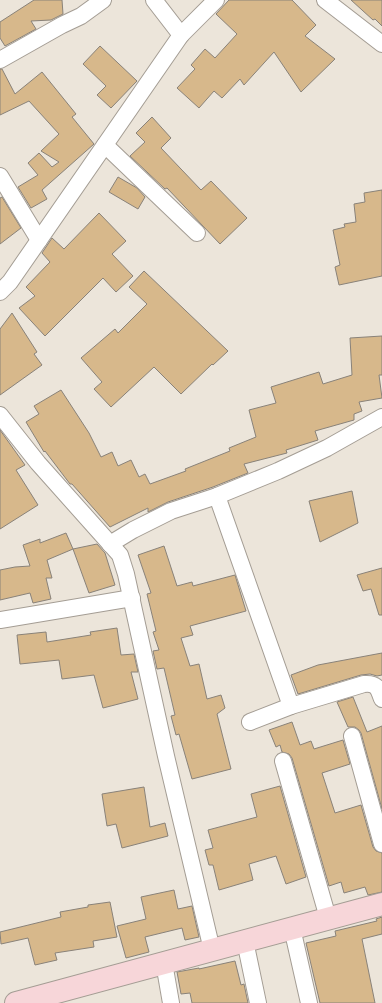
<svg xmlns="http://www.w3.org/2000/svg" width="382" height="1003" font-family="'IBM Plex Sans',sans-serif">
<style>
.building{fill:#d7b88b;stroke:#898279}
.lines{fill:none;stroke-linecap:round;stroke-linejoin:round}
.street-casing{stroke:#a49d94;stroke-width:18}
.secondary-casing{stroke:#a49d94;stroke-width:24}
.street{stroke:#fff;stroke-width:16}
.secondary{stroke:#f7d6d9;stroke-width:22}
</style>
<rect width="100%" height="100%" fill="#ece5da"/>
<!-- building -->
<g class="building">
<polygon points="34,0 62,0 63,14 51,20 31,21 36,29 5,46 0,38 0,22"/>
<polygon points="229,0 292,0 316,25 305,36 335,59 301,92 274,52 244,85 240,79 222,98 214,91 199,108 177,88 195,69 191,65 205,49 215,58 237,34 216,14"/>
<polygon points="351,0 382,0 382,26 375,19 373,20"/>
<polygon points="100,46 137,81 111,108 97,95 106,86 83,64"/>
<polygon points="0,69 2,69 15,94 42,72 76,114 72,117 94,144 42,190 47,199 31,208 18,187 38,175 28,163 39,153 52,167 59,162 41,151 59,134 29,101 0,115"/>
<polygon points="152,117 171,138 161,148 201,190 211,181 247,218 220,244 167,188 165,189 130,156 145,142 136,133"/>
<polygon points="118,177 137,188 145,197 138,209 109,192"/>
<polygon points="382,190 382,276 339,285 335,267 340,265 333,230 345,227 344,224 356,222 354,204 365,202 364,193"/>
<polygon points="2,197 21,228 0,244 0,198"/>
<polygon points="99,213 126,241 112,254 133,276 116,292 103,278 45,336 19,308 35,296 26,287 50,262 42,253 52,238 64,249"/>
<polygon points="144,271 228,351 213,365 212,364 181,394 154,367 111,407 94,389 102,382 81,358 115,329 118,333 147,304 129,287"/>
<polygon points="12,313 37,352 34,354 42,365 0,395 0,329"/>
<polygon points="382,336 382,375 379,375 382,398 359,402 362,411 354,414 354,420 315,431 318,440 286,450 287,453 244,464 248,473 213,487 168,502 148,512 148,508 110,527 72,484 70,484 45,451 44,452 26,422 39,414 34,406 61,390 89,433 101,457 112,452 118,466 131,460 139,477 145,474 150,484 186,471 185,469 230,451 229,448 256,437 249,410 276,403 271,387 319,372 323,384 352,375 350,338"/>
<polygon points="0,430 25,465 16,470 38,505 0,529"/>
<polygon points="352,491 358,523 320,542 309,501"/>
<polygon points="66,533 73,549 47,560 52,578 46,578 51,599 33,603 30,593 0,600 0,570 15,567 30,566 23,545 40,539 40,543"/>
<polygon points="97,544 105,553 115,585 89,593 73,549"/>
<polygon points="164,546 177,586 192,582 193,586 235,575 246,611 190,626 193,635 181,638 190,666 199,664 207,699 221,695 225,708 217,714 231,769 192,779 179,734 176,735 171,716 175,715 164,668 157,669 153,651 159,650 153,632 156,631 147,594 151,593 138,555"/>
<polygon points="382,568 382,615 379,615 371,589 363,591 357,575"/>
<polygon points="117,628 121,655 134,654 138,672 131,672 138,699 103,708 94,675 62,679 59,660 20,664 17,635 46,632 47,642 91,635 90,632"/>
<polygon points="382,653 382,675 377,676 370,674 361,675 298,694 291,675 318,665"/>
<polygon points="353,697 367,732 382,726 382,809 361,733 359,730 355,727 348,727 337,702"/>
<polygon points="292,722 300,745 311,741 314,749 343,740 350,764 322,773 335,813 361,805 373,847 376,851 382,853 382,892 368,895 365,887 344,893 341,882 329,886 292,758 289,754 282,752 280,745 276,747 269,730"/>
<polygon points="280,786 306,877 286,884 276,856 249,864 253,880 219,890 213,865 209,865 205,850 213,848 208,830 257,817 251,794"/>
<polygon points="144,787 150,827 165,823 168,836 122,848 116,824 107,826 102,794"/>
<polygon points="174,890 178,909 192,906 199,937 185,940 182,928 145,937 149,952 126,958 117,926 146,919 141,897"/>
<polygon points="110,902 117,937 93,941 94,947 55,953 57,960 35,965 28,938 1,944 0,932 61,917 60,912 88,907 88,905"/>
<polygon points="382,917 382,934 362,939 375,1003 320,1003 306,943 336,936 335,931 377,921 376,919"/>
<polygon points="235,961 241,985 244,984 248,1003 192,1003 190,993 181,994 177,972 199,968 199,969"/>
</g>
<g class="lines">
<defs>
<g id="street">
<polyline points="154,0 181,35"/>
<polyline points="325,0 382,44"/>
<polyline points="0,60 62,25 81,16 103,0"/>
<polyline points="105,145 197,233"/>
<polyline points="0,176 39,240"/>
<polyline points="0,292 10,282 181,35 216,0"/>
<polyline points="0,415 38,463 120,555 126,574 166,756 212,950"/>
<polyline points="217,496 291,706"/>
<polyline points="110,544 133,530 171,511 217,496 278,471 327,448 382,417"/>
<polyline points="0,620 132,598"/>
<path d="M250 722 291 706 364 684C377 683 378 688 382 699"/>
<polyline points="352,736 382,844"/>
<polyline points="283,761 328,918"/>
<polyline points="292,928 309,1003"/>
<polyline points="245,941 258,1003"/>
<polyline points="164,963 171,1003"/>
</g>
<polyline id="secondary" points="16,1003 382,904"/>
</defs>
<!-- street casing -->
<use href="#street" class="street-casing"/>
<!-- secondary casing -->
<use href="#secondary" class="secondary-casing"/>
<!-- street -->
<use href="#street" class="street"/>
<!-- secondary -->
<use href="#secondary" class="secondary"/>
</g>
</svg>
